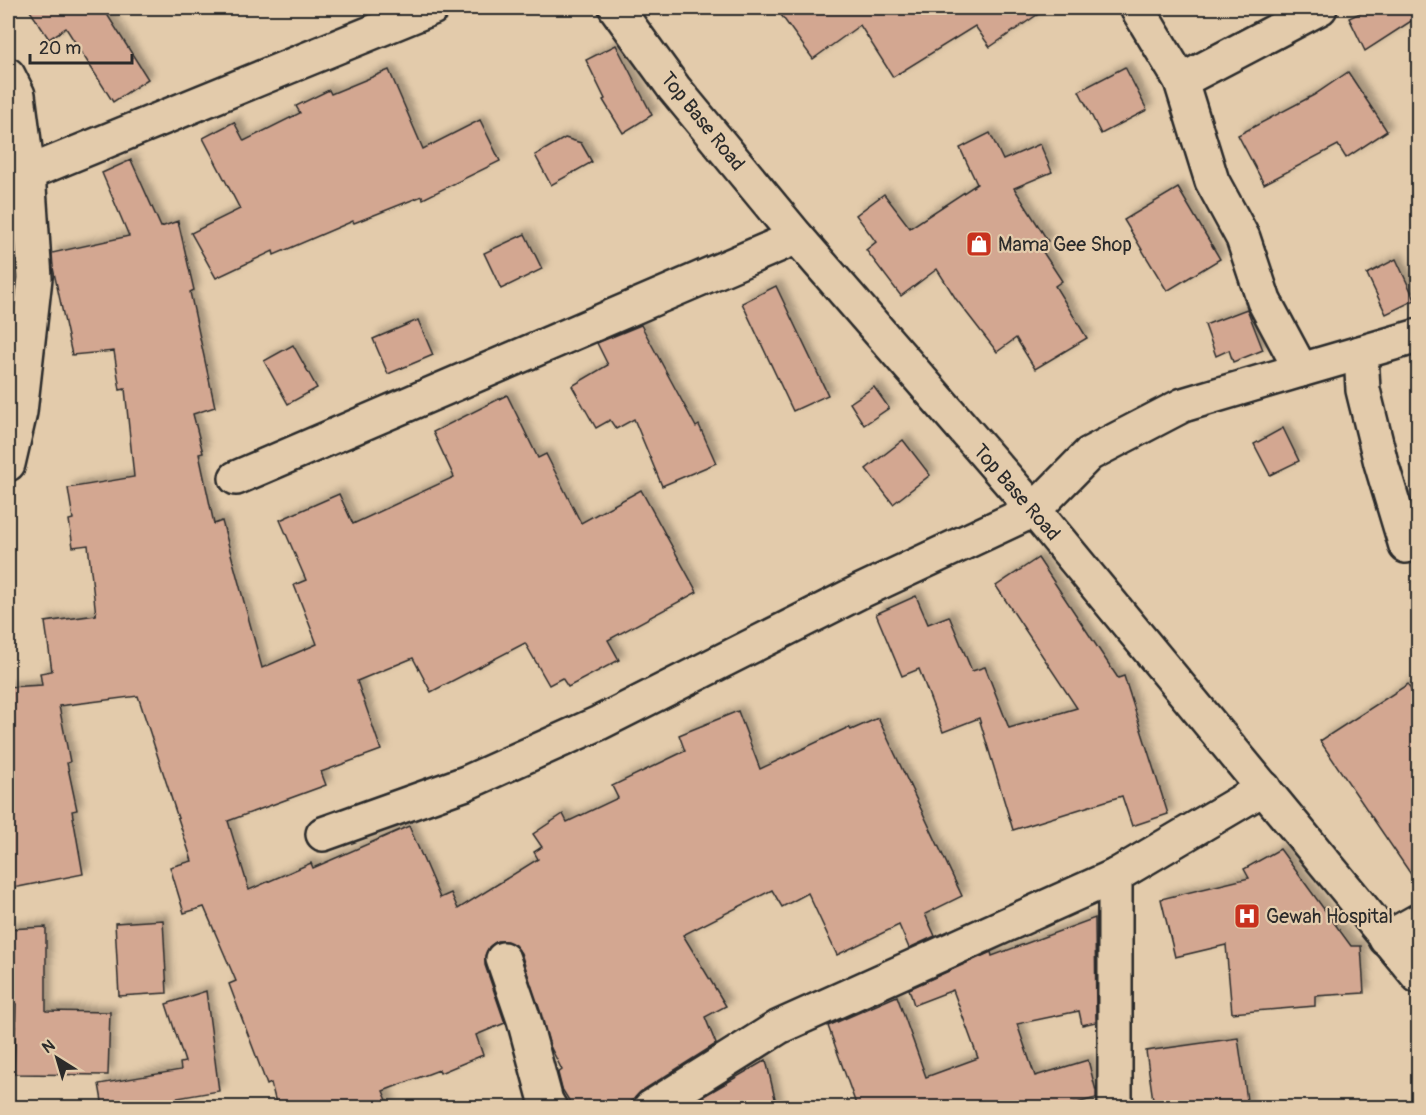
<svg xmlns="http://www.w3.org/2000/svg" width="1426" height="1115" font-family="Pangolin,sans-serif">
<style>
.building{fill:#d3a791;stroke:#2b2b2b;stroke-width:1.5;filter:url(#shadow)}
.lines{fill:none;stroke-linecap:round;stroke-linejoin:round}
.minor-casing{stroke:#2b2b2b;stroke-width:38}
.minor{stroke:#e3cbab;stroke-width:33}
.labels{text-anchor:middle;stroke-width:4.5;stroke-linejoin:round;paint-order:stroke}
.street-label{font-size:20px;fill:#2b2b2b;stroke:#e3cbab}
.poi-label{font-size:20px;fill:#2b2b2b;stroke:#e3cbab;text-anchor:start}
</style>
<defs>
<filter id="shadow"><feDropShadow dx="5.5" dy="-5.5" stdDeviation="3" flood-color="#0004"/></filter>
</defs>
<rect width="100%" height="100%" fill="#e3cbab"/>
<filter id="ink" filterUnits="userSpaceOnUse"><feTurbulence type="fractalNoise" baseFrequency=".0167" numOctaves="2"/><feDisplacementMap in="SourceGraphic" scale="12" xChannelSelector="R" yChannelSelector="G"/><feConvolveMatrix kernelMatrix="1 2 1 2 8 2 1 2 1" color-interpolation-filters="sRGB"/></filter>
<g filter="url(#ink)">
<!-- building -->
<g class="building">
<polygon points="28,8 103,8 148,79 113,102 66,28 49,39"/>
<polygon points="776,8 1047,8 990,47 975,26 893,77 860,25 813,59"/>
<polygon points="1371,8 1419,8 1419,16 1365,51 1349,18"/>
<polygon points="616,45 652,115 623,133 603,100 605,99 586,60"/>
<polygon points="1125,67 1147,110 1101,134 1079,91"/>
<polygon points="389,70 423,149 480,120 500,161 423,199 422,196 354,223 353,221 274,255 273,251 216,278 191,233 240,209 203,138 234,122 244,141 300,113 296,106 329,90 331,94"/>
<polygon points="1348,72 1387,131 1346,158 1338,145 1264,184 1238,135 1314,95"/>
<polygon points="990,133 1003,160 1040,144 1052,172 1014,188 1048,241 1039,246 1062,281 1055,286 1087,338 1035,369 1016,338 997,352 956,299 937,269 901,296 866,250 876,242 856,215 884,194 910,228 977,184 960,148"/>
<polygon points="565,138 581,143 592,162 551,185 535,155"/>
<polygon points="131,160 161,227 178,221 194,290 190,292 215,407 193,414 203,453 199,454 214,524 222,521 262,668 317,644 294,585 306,580 280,520 339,494 353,524 454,477 433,432 507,395 538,458 546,454 581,523 641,490 697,592 608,640 619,660 568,687 562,678 549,685 525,643 431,692 413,658 357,681 381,750 321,772 326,785 228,821 249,890 311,863 313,868 409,826 440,898 451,893 458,909 538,859 534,852 542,847 533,834 563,814 567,822 618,798 612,786 685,751 679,735 738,711 760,769 849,727 851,730 878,718 962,896 925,914 935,936 909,948 899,925 837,955 808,893 782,907 772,890 683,935 726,1006 705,1017 716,1044 640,1092 633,1100 620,1107 573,1107 562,1089 558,1073 562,1070 550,1046 521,953 515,945 506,941 497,941 489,947 485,956 485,965 505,1023 476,1035 483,1055 440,1073 439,1070 383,1091 390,1107 277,1107 271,1083 267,1085 229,984 236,981 204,907 184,913 170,867 192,861 138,696 59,706 70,762 67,763 77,810 72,811 83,874 8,889 8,687 42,685 40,673 52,671 45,622 96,615 88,545 73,547 69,520 73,519 68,488 134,477 125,389 120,390 114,351 72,355 53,268 52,253 129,236 102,173"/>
<polygon points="1178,188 1220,259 1167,291 1124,220"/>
<polygon points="525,234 542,269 501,289 484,253"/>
<polygon points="1396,259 1415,300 1386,314 1367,274"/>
<polygon points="776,286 828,395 793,411 742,303"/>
<polygon points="1247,309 1263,350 1233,362 1229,350 1216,356 1205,325"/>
<polygon points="418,320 433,355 388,374 373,339"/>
<polygon points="641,325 696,427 699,425 716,463 662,486 634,419 616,429 610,420 596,428 572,386 608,365 597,343"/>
<polygon points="293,345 317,388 288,404 264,361"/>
<polygon points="874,387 889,408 864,425 850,403"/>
<polygon points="1283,428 1299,461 1270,475 1254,444"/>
<polygon points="903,440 930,475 893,504 866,469"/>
<polygon points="1038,558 1118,678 1124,676 1168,814 1132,826 1122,796 1013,830 979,718 943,732 919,669 902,676 876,614 916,596 928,624 949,616 972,671 985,667 1009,728 1077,708 996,586"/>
<polygon points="1408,684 1419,706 1419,886 1320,741"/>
<polygon points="1280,849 1351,946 1361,946 1364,993 1315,996 1315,1006 1232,1013 1226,945 1175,957 1161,899 1249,878 1244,869"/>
<polygon points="1095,918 1096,1022 1082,1025 1079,1011 1017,1024 1035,1076 1088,1060 1096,1091 1096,1098 1062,1107 857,1107 828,1026 897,996 926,1077 978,1058 953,990 914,1005 909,989 991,952 992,956"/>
<polygon points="163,920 167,993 119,996 115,923"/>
<polygon points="46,927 46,1011 110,1012 108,1075 14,1074 16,1004 8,1004 8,929"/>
<polygon points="206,991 219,1091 177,1098 178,1107 103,1107 99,1084 181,1070 180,1063 185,1062 166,1004"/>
<polygon points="1238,1038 1248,1107 1154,1107 1146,1051"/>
<polygon points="766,1060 777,1107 706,1107 702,1097"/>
</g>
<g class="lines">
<defs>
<g id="minor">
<polyline points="616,8 674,88 797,237 1034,510 1418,976"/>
<polyline points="8,75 18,95 28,173 35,278 20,412 8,464"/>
<polyline points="1181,81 1320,8"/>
<polyline points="28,173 432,8"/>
<polyline points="1361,353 1363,390 1381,463 1406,546"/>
<polyline points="1301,370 1418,336"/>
<polyline points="236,478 797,237"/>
<polyline points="323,834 466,783 599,723 859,592 1034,510 1089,454 1183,405 1301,370 1264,301 1243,238 1212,181 1181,81 1137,8"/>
<polyline points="1115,876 1115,1108"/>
<polyline points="1386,939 1418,921"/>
<polyline points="503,959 524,1020 546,1101 550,1108"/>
<polyline points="650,1108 779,1027 1115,876 1264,788"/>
</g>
</defs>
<!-- minor casing -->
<use href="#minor" class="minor-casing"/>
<!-- minor -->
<use href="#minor" class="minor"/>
</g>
</g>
<!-- icons -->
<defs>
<symbol id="shop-square" viewBox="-11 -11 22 22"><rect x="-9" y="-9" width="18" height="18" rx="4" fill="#c8321e" stroke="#e3cbab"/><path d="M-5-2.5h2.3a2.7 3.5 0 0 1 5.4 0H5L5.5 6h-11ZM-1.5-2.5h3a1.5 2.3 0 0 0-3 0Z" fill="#fff"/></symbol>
<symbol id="hospital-square" viewBox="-11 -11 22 22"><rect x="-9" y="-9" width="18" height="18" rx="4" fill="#c8321e" stroke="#e3cbab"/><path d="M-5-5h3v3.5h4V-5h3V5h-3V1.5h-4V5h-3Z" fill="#fff"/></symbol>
</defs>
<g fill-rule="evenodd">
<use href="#shop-square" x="964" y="229" width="30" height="30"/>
<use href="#hospital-square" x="1232" y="901" width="30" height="30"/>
</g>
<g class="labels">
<!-- street labels -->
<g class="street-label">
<text transform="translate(703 121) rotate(51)" y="7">Top Base Road</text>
<text transform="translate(1017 492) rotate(49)" y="7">Top Base Road</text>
</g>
<!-- poi labels -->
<g class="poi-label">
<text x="998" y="251">Mama Gee Shop</text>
<text x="1266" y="923">Gewah Hospital</text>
</g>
</g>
<!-- margin -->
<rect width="1426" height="1115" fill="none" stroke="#e3cbab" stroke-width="30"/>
<rect x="15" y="15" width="1396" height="1085" fill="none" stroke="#2b2b2b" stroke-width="2" filter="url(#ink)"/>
<!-- north arrow -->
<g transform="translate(57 1058) rotate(323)" stroke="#e3cbab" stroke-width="4.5" paint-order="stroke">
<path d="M0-4.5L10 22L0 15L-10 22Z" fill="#2b2b2b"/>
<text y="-9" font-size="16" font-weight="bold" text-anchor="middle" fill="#2b2b2b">N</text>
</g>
<!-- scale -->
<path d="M30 54v9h102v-9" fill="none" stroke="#2b2b2b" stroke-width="3"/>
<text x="39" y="54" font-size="18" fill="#2b2b2b" stroke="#e3cbab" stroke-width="4.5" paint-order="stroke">20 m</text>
</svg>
